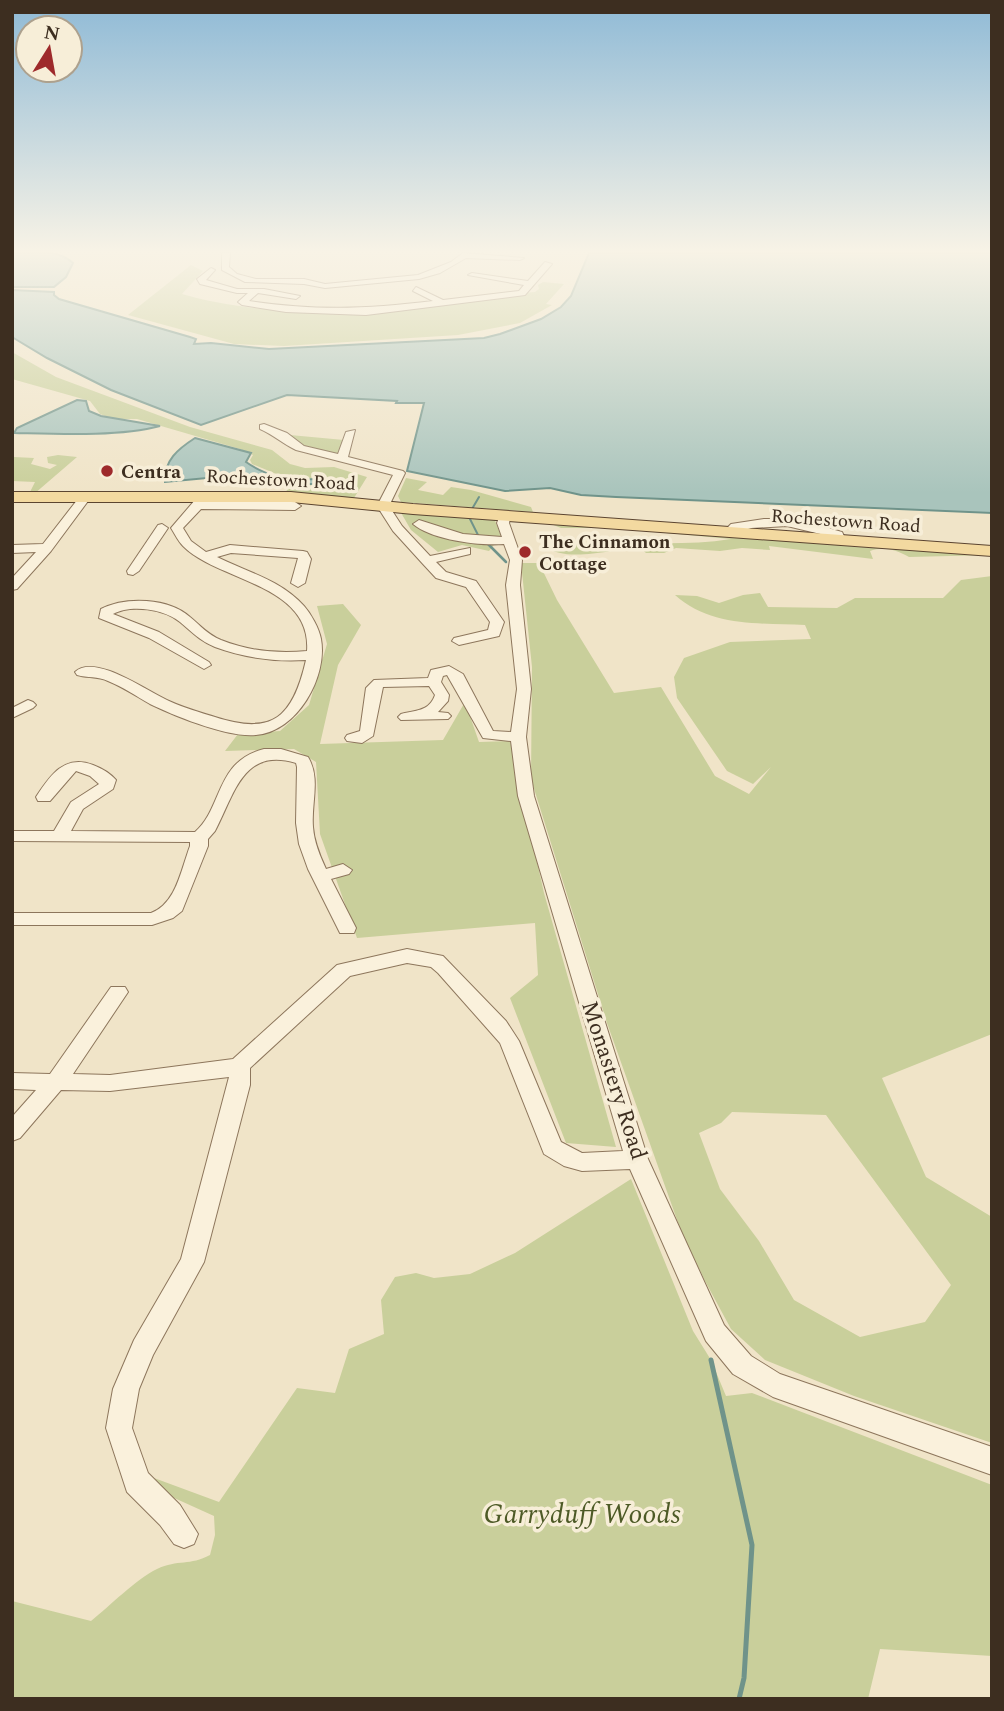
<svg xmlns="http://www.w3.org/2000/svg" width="1004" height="1711" font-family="Spectral,serif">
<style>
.green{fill:#c9cf9b;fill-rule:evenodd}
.water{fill:#a9c4bc;stroke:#6f938a;stroke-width:2}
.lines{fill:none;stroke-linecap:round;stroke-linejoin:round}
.stream-far2{stroke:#6f938a;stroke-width:2}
.stream-far1{stroke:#6f938a;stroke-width:2.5}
.stream{stroke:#6f938a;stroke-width:5}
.minor-casing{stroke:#8d765c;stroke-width:2}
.major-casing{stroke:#5b4430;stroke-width:2}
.minor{fill:#faf1dc;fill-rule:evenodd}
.major{fill:#f3d9a0;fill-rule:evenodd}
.poi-dot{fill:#9e2a2b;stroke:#f7eed8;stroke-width:2.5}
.labels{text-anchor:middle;stroke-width:7;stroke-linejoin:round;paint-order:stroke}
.far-poi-label{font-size:19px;font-weight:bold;fill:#3d2e20;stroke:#f7eed8;text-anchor:start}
.far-street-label{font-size:19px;fill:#3d2e20;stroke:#f7eed8}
.street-label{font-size:23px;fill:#3d2e20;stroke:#f7eed8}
.near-park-label{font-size:28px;font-style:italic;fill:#4d5a26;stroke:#f7eed8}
</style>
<rect width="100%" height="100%" fill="#f0e4c8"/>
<!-- green -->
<g class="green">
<path d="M191 265 203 271 182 294C246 313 351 318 418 309 457 304 496 294 535 292L539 289 538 285 543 282 564 284 546 304 552 305 520 323 458 335 284 346 234 344 128 315Z"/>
<polygon points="12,352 56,377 190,427 272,450 290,464 305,468 334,467 367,477 354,498 285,493 292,483 343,486 327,479 291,480 252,464 250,460 253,455 240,449 137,419 113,419 100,414 90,401 12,379"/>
<polygon points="290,435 344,440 337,454 303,446"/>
<polygon points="58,455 77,457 34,494 29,494 35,482 12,481 14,457 34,458 31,464 50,469 57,465 48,463 47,457"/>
<polygon points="406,478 427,482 418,490 443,495 451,487 471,490 531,507 533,512 401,502 398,496"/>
<polygon points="400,511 494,518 501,536 489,551 462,545 438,552 411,530"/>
<path d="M546 522 992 555 909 557C897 550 883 546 870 551L873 559 769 546 770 550 742 548 720 551 676 548 664 553H646L637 545C615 551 564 562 546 547 608 537 669 549 731 539L612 528H561Z"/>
<path d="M521 563H539L557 600 614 693 661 687 715 776 749 794 771 767 753 784 727 771 677 698 674 677 684 658 730 642 811 639 805 625C760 623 710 627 675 595L697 596 719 603 743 595 760 593 768 607 837 608 855 598H943L961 580 992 576V1034L882 1078 926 1177 992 1217V1443L854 1396 765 1360 731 1329 705 1281 681 1231 607 1023 531 779 532 667ZM732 1112 826 1115 951 1285 925 1322 860 1337 794 1300 759 1241 720 1189 699 1133 721 1123Z"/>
<polygon points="343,604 361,625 338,665 320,744 443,740 465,702 479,742 510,741 544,893 616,1147 566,1143 510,998 538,975 535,923 357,938 320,834 316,762 294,749 225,751 238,734 280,731 309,705 327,644 317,606"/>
<path d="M631 1179 693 1331 711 1360 726 1396 752 1393 992 1485V1656L880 1649 868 1699H12V1601L91 1621C110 1606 136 1579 157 1569 178 1559 190 1566 210 1555L215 1535 214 1516 172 1497 154 1478 219 1502 297 1388 335 1393 349 1349 384 1334 381 1300 395 1277 416 1273 434 1278 470 1274 515 1253Z"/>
</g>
<!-- water -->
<g class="water">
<path d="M12 253C33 253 57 248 73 263L66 277 54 287H12Z"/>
<polygon points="589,253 992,253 992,513 616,497 581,495 550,488 505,491 407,471 424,403 396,403 397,401 287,395 201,425 111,390 47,358 12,337 12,290 54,292 54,295 59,299 190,337 196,339 194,344 211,343 269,349 484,338 500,334 541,319 561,307 571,296"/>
<path d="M77 400 86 401 89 411 101 416 160 426C119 437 57 434 14 433L17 428Z"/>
<path d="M195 438 251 453 246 462C282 487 306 475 346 482L343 486 207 478 165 482C164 460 178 449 195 438Z"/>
</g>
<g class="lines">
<!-- stream-far2 -->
<g class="stream-far2">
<polyline points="472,509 479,497"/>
<polyline points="469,517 479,537"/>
</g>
<!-- stream-far1 -->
<polyline class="stream-far1" points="485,541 506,562"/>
<!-- stream -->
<polyline class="stream" points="711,1360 752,1545 744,1678 739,1699"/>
<defs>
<g id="minor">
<polygon points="222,253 230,253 229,267 237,274 256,279 304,279 325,284 418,275 451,262 463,253 524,258 520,260 466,258 440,273 419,279 325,288 304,284 245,282 222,270"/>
<path d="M545 262 552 264 525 295 366 315 286 312 242 305 238 302 248 293H237L200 284 197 279 211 268 215 270 206 280 237 289H264L300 296 296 299 258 293 249 301C315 311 367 309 433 301L413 291 416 287 443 300 519 291 524 285 468 275 472 273 528 281Z"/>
<path d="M264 424 287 433 304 446 338 454 346 432 355 430 348 457 403 471 405 473 389 506 402 526 430 556 470 548V554L436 562 446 572 476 581 504 622 499 636 459 645 452 641 454 638 488 630 490 622 466 587 436 578 423 564 393 531 377 506 393 475 296 450C283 444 274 435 260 429V425Z"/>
<path d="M205 492 211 495 207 502H295L301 506 295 510 201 509 183 528 191 541 206 552 230 545 303 551 307 552 311 559 305 583 298 587 291 583 298 558 231 553 217 557C247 572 281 580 304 606 311 614 319 628 321 639 328 677 297 732 256 735 228 738 175 716 150 704 136 696 123 687 108 681 98 676 87 678 77 675L75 672C95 653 148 692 169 701 184 708 199 712 215 717 273 736 293 717 306 660 275 662 245 658 215 647 200 641 192 632 180 622 164 609 131 604 113 614L159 632 209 662 211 665 204 669 149 638 99 618 101 609C126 596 169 598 190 617 201 626 207 634 221 640 249 651 278 654 307 651 312 584 217 581 183 546 178 541 175 534 171 528L201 493Z"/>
<polygon points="81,495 91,497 51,551 17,589 12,590 12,578 36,552 12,553 12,545 43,544"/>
<path d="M501 512 511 515 509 523 522 560 520 585 531 689 526 737 534 796 648 1159 724 1325 751 1356 780 1374 992 1447V1475L773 1397 733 1374 706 1341 630 1169 582 1171 564 1166 544 1154 500 1043 438 973 431 967 407 963 350 976 250 1068V1085L204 1262 153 1355 139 1389 132 1428 148 1473 180 1505 198 1534 194 1544 184 1548 174 1544 160 1525 127 1492 106 1428 113 1389 134 1340 181 1259 229 1077 110 1091 61 1090 20 1138 12 1141V1117L36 1090 12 1089V1073L50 1074 111 987H125L128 992 73 1074 110 1075 233 1059 337 965 407 949 443 956 506 1021 519 1041 561 1142 582 1153 623 1151 518 796 511 741 483 738 447 675 443 676 441 682 449 695 448 701 438 712 448 713 451 716 448 719 401 720 398 717 401 714C415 710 429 712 435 695L429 686 383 687 373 736 362 743 347 741 345 738 347 735 360 731 366 688 374 680 428 678 431 670 449 666 463 674 493 731 511 732 517 689 506 585 510 560 504 544C479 546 432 540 413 524L419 520 463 534 502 537 497 523Z"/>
<path d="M764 519C792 518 816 524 842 532L846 540 840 544 833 537 787 526 751 528 730 535 724 531 731 524Z"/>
<polygon points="162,524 168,528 139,571 133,575 128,574 127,571 158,525"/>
<polygon points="28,700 33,702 36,705 33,708 12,718 12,708"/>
<path d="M264 749H281L308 757C321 778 311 803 313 827 314 842 320 856 326 869L343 864 352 870 349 874 331 879 356 928 354 933H340L308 869 299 844 296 823 297 767 296 763C243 747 235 793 215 831L208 839V846L182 911 173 918 152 925H12V913H151C176 904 181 870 190 846V842L12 841V831H54L71 802 99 784 90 776 76 771 50 801H38L36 797C50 776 64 754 93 765 101 768 110 773 116 780L113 789 83 809 71 831 195 832C223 808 215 761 264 749Z"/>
</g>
<polygon id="major" points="12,492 291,492 413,504 992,546 992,556 413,514 291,502 12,502"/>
</defs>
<!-- minor casing -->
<use href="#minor" class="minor-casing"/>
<!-- major casing -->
<use href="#major" class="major-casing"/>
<!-- minor -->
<use href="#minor" class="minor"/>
<!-- major -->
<use href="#major" class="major"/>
</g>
<!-- sky -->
<linearGradient id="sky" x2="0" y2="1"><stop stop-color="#8fbad6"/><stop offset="0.51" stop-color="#f8f3e6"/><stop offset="1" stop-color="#f8f3e6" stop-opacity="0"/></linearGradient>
<rect width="1004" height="493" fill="url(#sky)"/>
<!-- markers -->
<g class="poi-dot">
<circle cx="107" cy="471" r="7"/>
<circle cx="525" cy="552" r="7"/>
</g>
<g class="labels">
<!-- far-poi labels -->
<g class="far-poi-label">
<text x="121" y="478">Centra</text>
<text x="539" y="548">The Cinnamon<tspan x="539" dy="22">Cottage</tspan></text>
</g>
<!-- far-street labels -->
<g class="far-street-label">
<text transform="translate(281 479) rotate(3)" y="7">Rochestown Road</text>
<text transform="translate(846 520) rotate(4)" y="7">Rochestown Road</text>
</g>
<!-- street labels -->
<g class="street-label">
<text transform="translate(615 1080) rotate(72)" y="8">Monastery Road</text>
</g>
<!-- near-park labels -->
<g class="near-park-label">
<text x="582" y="1523">Garryduff Woods</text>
</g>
</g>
<!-- border -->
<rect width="1004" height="1711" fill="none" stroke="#3d2e20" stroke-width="28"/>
<!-- north arrow -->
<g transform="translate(49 49) rotate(11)"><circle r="33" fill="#f7eed8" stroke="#ada18e" stroke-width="2"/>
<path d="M0-5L12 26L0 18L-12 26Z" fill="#9e2a2b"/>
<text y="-10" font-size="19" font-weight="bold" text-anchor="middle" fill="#3d2e20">N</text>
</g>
</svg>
